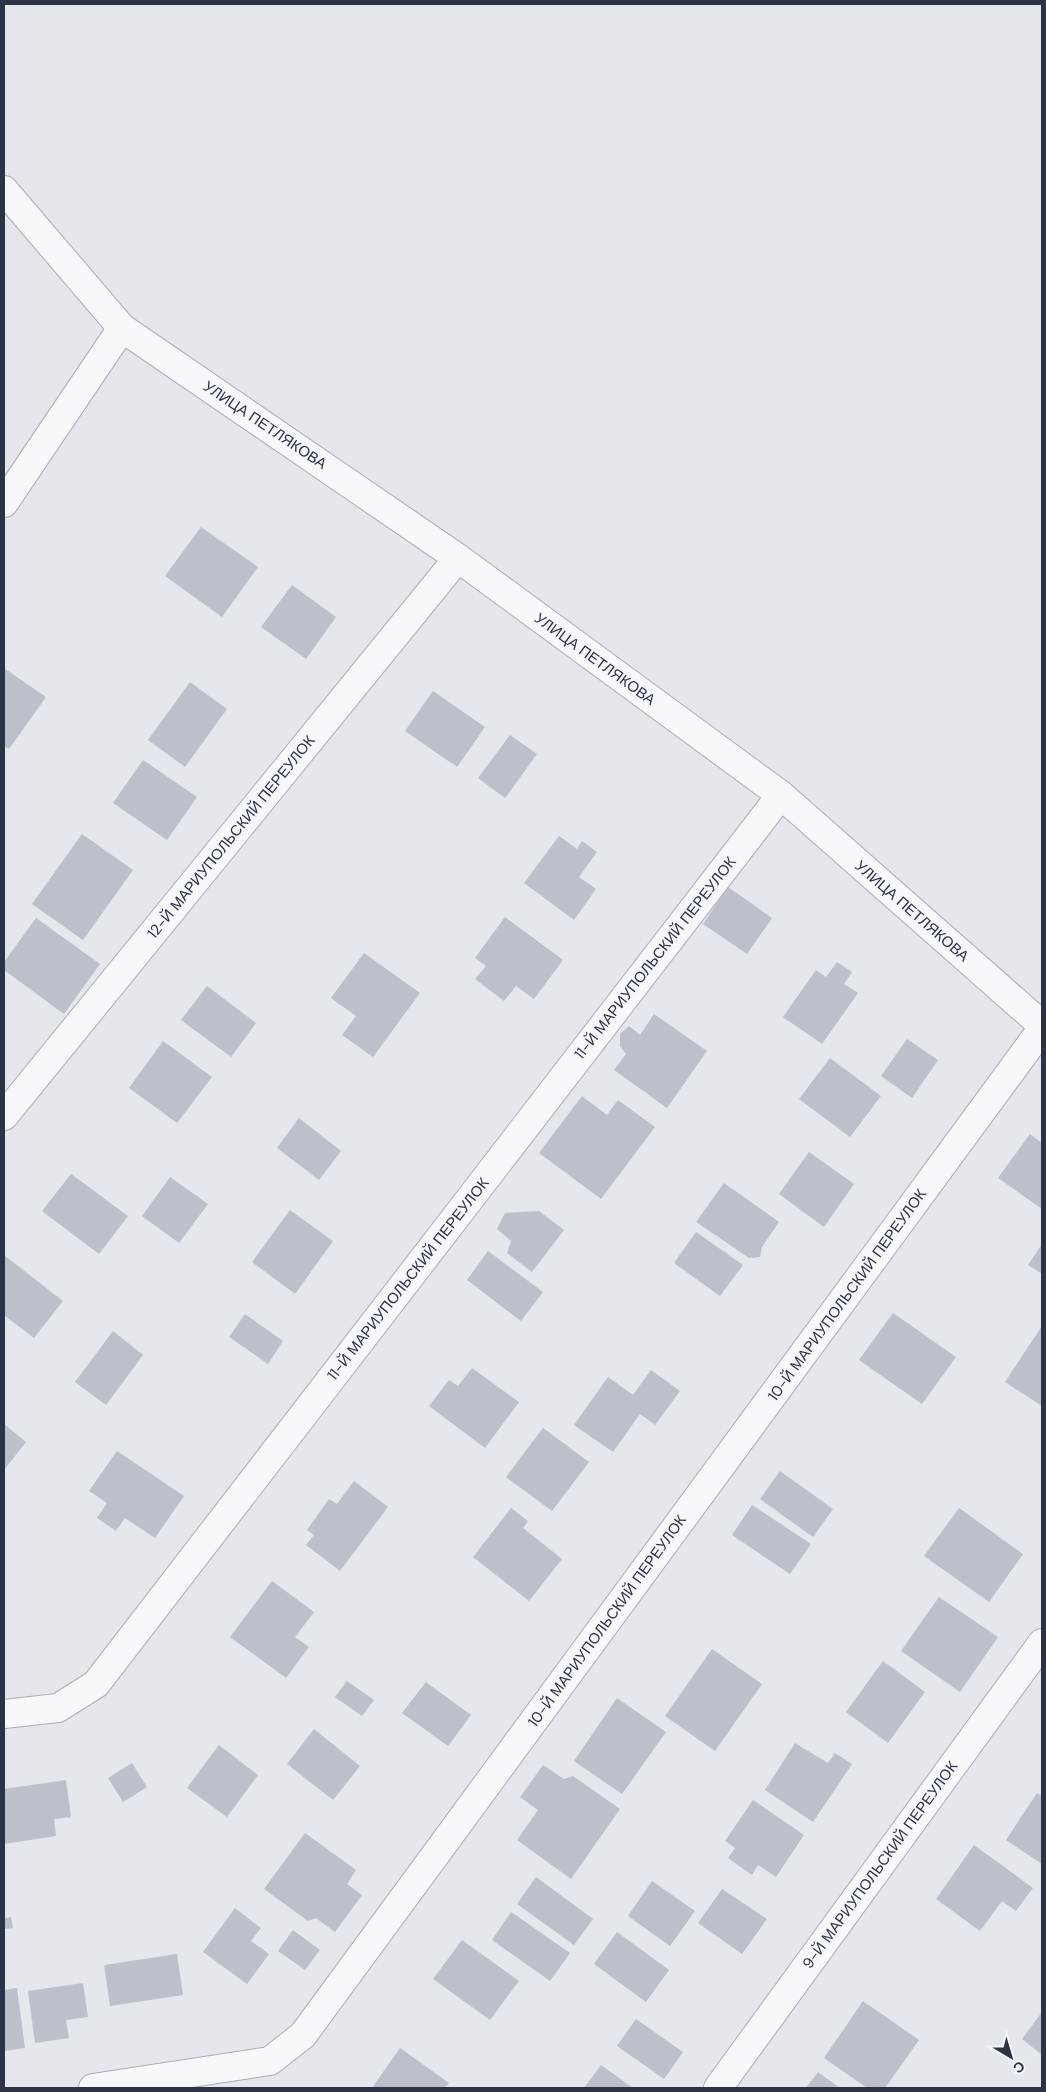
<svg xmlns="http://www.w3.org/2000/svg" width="1046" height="2092" font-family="'DM Sans',sans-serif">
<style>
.building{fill:#bbc0ca}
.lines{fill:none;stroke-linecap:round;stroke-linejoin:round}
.street-casing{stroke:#a9aeb7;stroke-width:30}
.street{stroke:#f7f8fa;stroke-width:28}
.labels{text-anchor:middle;stroke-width:4.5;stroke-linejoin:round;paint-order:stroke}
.street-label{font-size:15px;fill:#2b3445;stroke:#f4f6f9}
</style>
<rect width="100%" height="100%" fill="#e4e7ec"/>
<!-- building -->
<g class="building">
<polygon points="201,527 258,567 222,617 165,576"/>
<polygon points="292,585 336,617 306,659 261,627"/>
<polygon points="4,668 46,697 9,749 4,746"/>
<polygon points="190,682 227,709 185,767 148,740"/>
<polygon points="433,691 485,727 457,767 405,731"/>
<polygon points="510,735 537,754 505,798 478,778"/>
<polygon points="143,760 197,797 167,840 113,803"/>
<polygon points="82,834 133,870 83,940 32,904"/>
<polygon points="559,836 577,849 582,841 597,852 579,877 596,889 574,920 524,883"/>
<polygon points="728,887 772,918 747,954 703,924"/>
<polygon points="505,917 563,960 534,999 516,986 504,1001 475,979 486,966 475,958"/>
<polygon points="36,918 100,964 64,1014 4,970 4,962"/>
<polygon points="364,953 420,993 373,1057 342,1035 356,1016 331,998"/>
<polygon points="837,962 852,972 844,984 858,993 822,1044 783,1017 816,970 826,977"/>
<polygon points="207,986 256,1023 231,1057 181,1020"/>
<polygon points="654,1014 707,1051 667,1108 614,1070 626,1054 620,1046 620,1034 629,1026 640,1035"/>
<polygon points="907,1039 938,1060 912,1098 881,1076"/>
<polygon points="163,1041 212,1077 177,1123 129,1088"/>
<polygon points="830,1058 881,1096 850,1137 799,1099"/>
<polygon points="582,1096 607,1115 618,1100 655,1127 601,1199 539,1153"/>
<polygon points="299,1118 341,1151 319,1180 277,1148"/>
<polygon points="1030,1134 1042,1143 1042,1209 998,1178"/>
<polygon points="809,1152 854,1184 824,1227 779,1194"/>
<polygon points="71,1174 128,1216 99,1254 42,1211"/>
<polygon points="170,1177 208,1204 179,1243 142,1216"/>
<polygon points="724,1183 779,1222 762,1247 760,1257 749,1258 696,1222"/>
<polygon points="290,1210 333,1241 295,1294 252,1262"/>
<polygon points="539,1211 564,1230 532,1272 507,1253 511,1241 497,1229 505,1213"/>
<polygon points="696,1232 743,1265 720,1296 674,1263"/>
<polygon points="1042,1244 1042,1274 1028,1265"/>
<polygon points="488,1251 543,1292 521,1321 467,1280"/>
<polygon points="5,1256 63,1301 34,1338 4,1315"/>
<polygon points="893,1313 956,1357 922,1404 859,1360"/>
<polygon points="245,1314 283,1341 268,1364 229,1337"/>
<polygon points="1042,1326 1042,1406 1005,1382"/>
<polygon points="113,1331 143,1355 106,1405 75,1382"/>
<polygon points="472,1368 519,1402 485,1448 429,1406 449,1380 458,1386"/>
<polygon points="651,1370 680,1391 655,1425 640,1414 613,1452 574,1425 608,1377 633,1395"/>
<polygon points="4,1424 26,1442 4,1470"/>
<polygon points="543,1428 589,1462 552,1511 506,1477"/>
<polygon points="117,1451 184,1496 155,1538 125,1518 116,1531 97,1518 107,1503 89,1491"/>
<polygon points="780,1471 833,1509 813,1537 760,1499"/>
<polygon points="354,1481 388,1507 340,1571 306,1545 314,1535 307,1530 329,1499 337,1504"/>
<polygon points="752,1505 811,1544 790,1574 732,1535"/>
<polygon points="511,1508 528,1521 523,1528 562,1559 529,1601 473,1557"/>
<polygon points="959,1508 1023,1554 989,1602 924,1556"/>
<polygon points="272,1581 314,1612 295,1637 309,1647 286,1678 230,1637"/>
<polygon points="939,1597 998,1637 960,1692 901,1651"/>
<polygon points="712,1649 762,1684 715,1751 665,1716"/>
<polygon points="883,1661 925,1692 888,1743 846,1712"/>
<polygon points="347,1681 374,1700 362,1716 335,1697"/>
<polygon points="426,1682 471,1715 448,1746 402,1713"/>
<polygon points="617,1698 666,1732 622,1794 574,1761"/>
<polygon points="314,1729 360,1766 333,1800 287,1764"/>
<polygon points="795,1743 828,1763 835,1753 852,1764 813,1822 765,1790"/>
<polygon points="219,1745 258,1775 227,1817 187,1788"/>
<polygon points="132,1763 147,1787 123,1802 108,1778"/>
<polygon points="543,1765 564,1779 573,1776 620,1809 571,1879 517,1840 538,1810 520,1797"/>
<polygon points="66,1780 71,1817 54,1819 56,1836 4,1844 4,1789"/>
<polygon points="1037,1793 1042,1796 1042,1864 1006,1840"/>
<polygon points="753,1800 804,1835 776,1877 758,1865 752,1875 728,1858 735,1848 725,1841"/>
<polygon points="305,1833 356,1870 347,1884 362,1895 335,1932 316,1918 308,1921 264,1889"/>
<polygon points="974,1845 1033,1888 1016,1911 1002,1901 980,1931 936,1899"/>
<polygon points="536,1877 593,1919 574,1945 517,1904"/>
<polygon points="652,1881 695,1911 670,1946 628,1916"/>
<polygon points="722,1889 767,1919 742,1954 698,1923"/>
<polygon points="235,1908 261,1928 251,1941 269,1954 247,1984 203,1952"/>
<polygon points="511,1912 570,1953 550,1981 492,1940"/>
<polygon points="11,1917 13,1928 4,1929 4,1918"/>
<polygon points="293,1930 320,1950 305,1970 278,1951"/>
<polygon points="617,1932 669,1970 646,2002 594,1964"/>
<polygon points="462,1940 519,1981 490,2020 433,1979"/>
<polygon points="177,1954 183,1995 110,2006 104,1965"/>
<polygon points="83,1983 88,2017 66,2020 69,2038 35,2043 28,1991"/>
<polygon points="17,1988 25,2048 4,2051 4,1990"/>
<polygon points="863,2001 919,2040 885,2088 867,2088 824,2058"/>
<polygon points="1042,2012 1042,2055 1022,2039"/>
<polygon points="636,2019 683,2052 664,2079 617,2046"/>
<polygon points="400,2048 449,2083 445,2088 372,2088"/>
<polygon points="601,2065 633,2088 584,2088"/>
<polygon points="818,2072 840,2088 806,2088"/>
</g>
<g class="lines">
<defs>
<g id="street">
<polyline points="4,190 122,328 458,558 781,795 1042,1025"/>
<polyline points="4,503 122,328"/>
<polyline points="4,1116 458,558"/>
<polyline points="4,1714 58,1708 96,1684 781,795"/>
<polyline points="93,2088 270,2061 303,2035 1042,1029"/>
<polyline points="718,2088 1042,1643"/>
</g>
</defs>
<!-- street casing -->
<use href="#street" class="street-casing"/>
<!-- street -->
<use href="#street" class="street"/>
</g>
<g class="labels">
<!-- street labels -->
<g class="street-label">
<text transform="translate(265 425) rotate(34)" y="5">УЛИЦА ПЕТЛЯКОВА</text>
<text transform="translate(595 659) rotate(36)" y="5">УЛИЦА ПЕТЛЯКОВА</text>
<text transform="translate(231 837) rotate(-51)" y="5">12-Й МАРИУПОЛЬСКИЙ ПЕРЕУЛОК</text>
<text transform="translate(912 911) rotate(41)" y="5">УЛИЦА ПЕТЛЯКОВА</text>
<text transform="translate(655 958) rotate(-52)" y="5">11-Й МАРИУПОЛЬСКИЙ ПЕРЕУЛОК</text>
<text transform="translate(408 1279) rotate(-52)" y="5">11-Й МАРИУПОЛЬСКИЙ ПЕРЕУЛОК</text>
<text transform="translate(847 1295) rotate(-54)" y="5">10-Й МАРИУПОЛЬСКИЙ ПЕРЕУЛОК</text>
<text transform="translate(607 1621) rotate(-54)" y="5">10-Й МАРИУПОЛЬСКИЙ ПЕРЕУЛОК</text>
<text transform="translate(880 1865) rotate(-54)" y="5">9-Й МАРИУПОЛЬСКИЙ ПЕРЕУЛОК</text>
</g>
</g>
<!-- border -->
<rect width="1046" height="2092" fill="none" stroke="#2b3445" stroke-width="10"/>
<!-- north arrow -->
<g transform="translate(1011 2057) rotate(142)" stroke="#f4f6f9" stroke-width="4" paint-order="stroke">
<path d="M0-4L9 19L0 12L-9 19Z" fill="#2b3445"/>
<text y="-8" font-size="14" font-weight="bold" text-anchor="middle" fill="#2b3445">С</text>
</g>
</svg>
